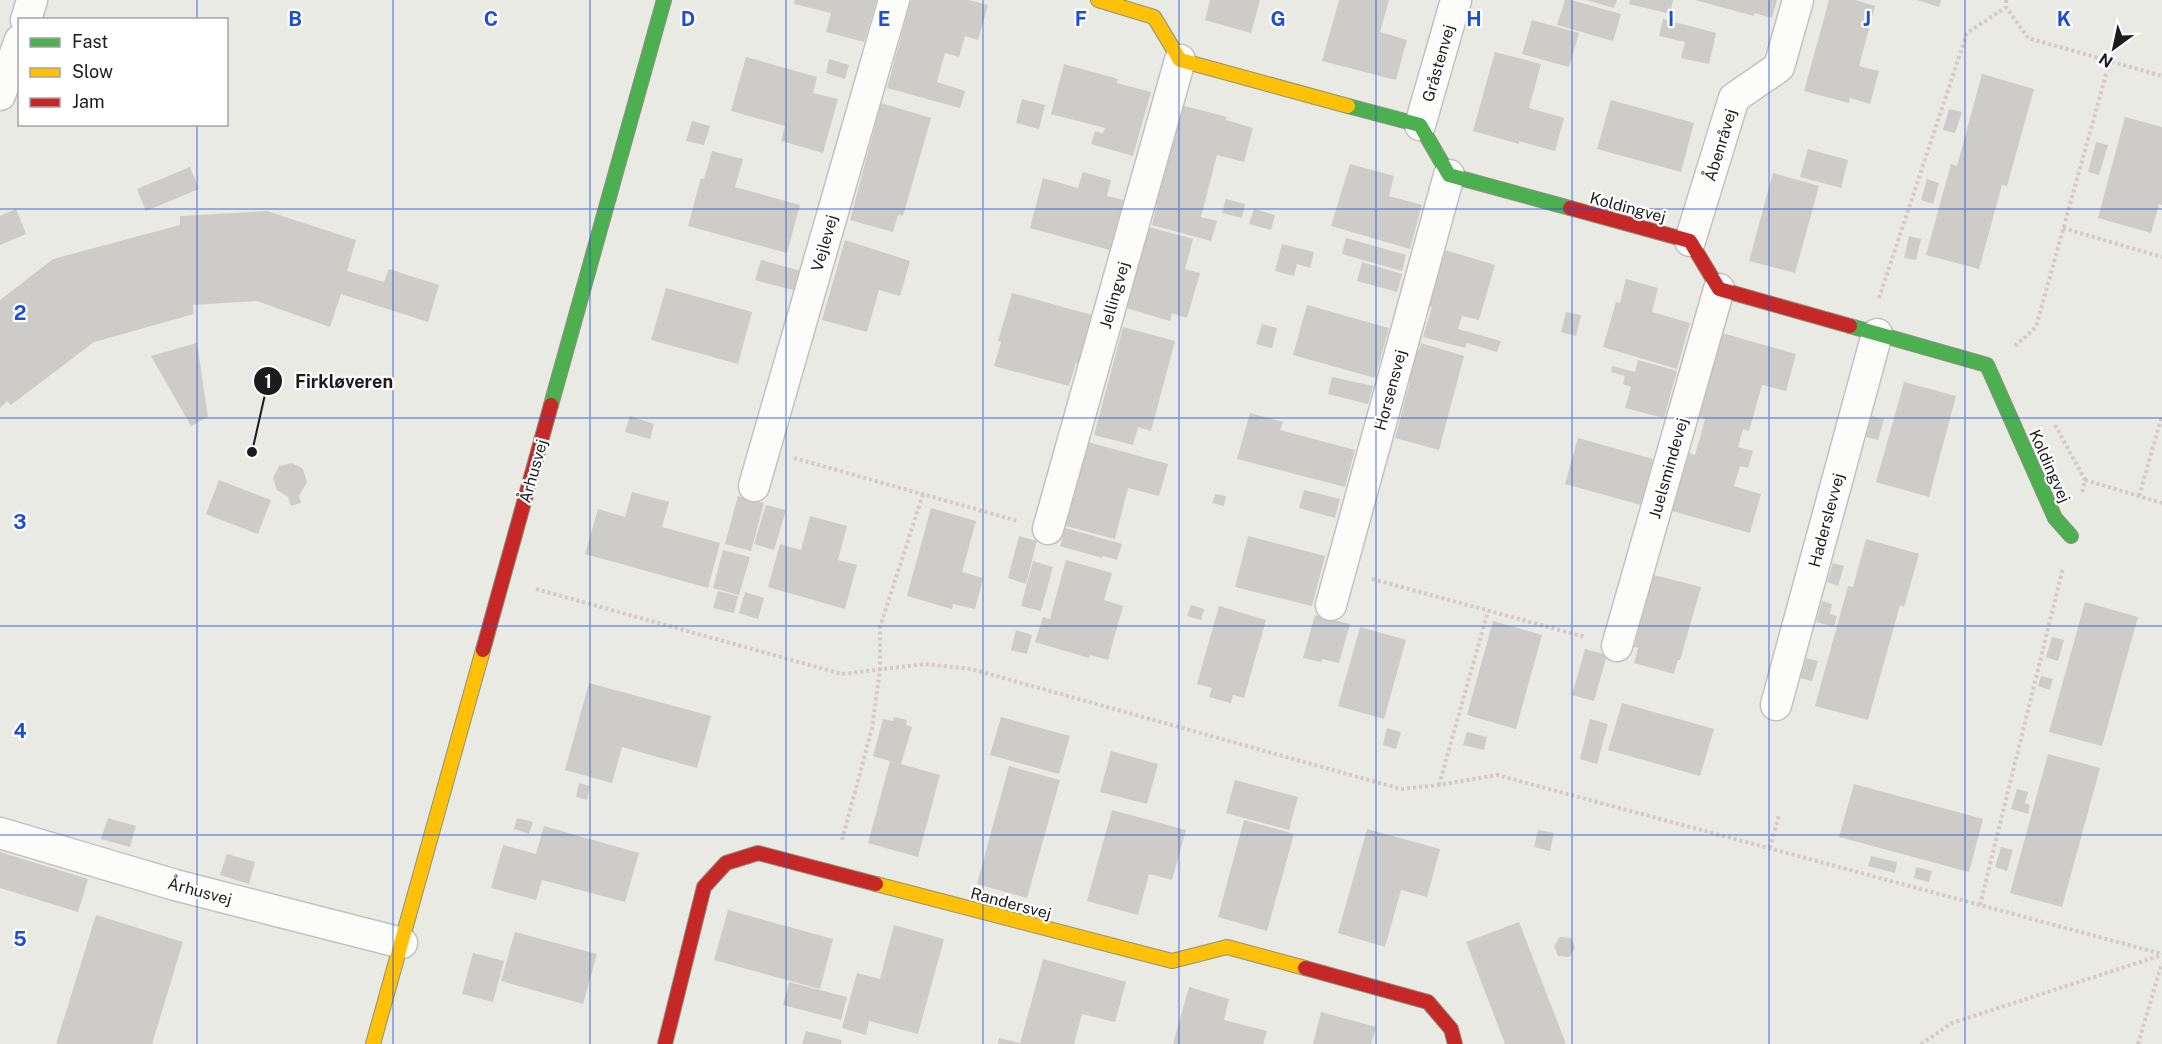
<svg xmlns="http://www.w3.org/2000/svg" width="2162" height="1044" font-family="'Public Sans',sans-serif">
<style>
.building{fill:#cdccc8}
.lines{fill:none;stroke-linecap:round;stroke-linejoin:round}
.street-casing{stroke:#c1c1bf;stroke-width:33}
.fast-casing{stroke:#8e937e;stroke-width:16}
.slow-casing{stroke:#8e937e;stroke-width:16}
.jam-casing{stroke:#8e937e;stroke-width:16}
.path{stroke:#d4c9c5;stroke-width:4;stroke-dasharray:3 3;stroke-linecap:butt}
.street{stroke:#fcfcfb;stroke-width:30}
.fast{stroke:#4caf50;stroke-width:14}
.slow{stroke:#ffc107;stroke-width:14}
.jam{stroke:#c62828;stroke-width:14}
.grid{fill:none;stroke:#1d4ed8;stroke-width:1.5;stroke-opacity:0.55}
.labels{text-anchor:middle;stroke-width:4.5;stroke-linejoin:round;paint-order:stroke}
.street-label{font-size:16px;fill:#1c1c1c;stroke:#fff}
.grid-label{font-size:20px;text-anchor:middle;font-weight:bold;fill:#1d4ed8;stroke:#fff;stroke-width:4.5;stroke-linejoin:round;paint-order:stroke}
.leader{fill:none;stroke:#1c1c1c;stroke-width:2}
.callout-dot{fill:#1c1c1c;stroke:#fff;stroke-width:2}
.mark-label{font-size:18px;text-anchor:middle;font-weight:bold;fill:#fff}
.callout-label{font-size:18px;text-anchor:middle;font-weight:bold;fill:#1c1c1c;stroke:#fff;stroke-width:4.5;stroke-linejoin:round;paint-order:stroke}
</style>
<rect width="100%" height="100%" fill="#eaeae5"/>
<!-- building -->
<g class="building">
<polygon points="795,0 877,0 864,42 826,32 831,13 794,4"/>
<polygon points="911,0 968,0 988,5 978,40 965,36 959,57 945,53 937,82 965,91 960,108 887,88"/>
<polygon points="1210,0 1260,0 1251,33 1205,20"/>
<polygon points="1339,0 1389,0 1380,32 1407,40 1396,80 1322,61"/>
<polygon points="1565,0 1571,0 1621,14 1613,41 1557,25"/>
<polygon points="1586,0 1617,0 1614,8"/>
<polygon points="1630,0 1673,0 1670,14 1629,4"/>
<polygon points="1695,0 1777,0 1772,18 1754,13 1754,16"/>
<polygon points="1829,0 1855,0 1875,6 1859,66 1879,71 1870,104 1850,98 1849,103 1804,91"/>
<polygon points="1917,0 1941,0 1939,7"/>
<polygon points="1663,19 1716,33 1709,64 1681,58 1685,42 1659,36"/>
<polygon points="1532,20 1579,33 1569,67 1522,54"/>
<polygon points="1495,52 1541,64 1529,108 1564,118 1555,151 1519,141 1519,144 1473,131"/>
<polygon points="746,57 817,77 813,93 838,99 823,153 781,141 785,126 731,111"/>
<polygon points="829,59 849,65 845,79 826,73"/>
<polygon points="1064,64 1118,79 1117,83 1151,92 1133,156 1091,144 1095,131 1103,133 1105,128 1051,114"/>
<polygon points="1982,74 2034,89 2007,186 2002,185 1979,269 1926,255 1951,164 1957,166"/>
<polygon points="1022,99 1045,105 1039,129 1016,123"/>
<polygon points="1611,100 1694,123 1681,172 1597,149"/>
<polygon points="881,103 931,118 903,216 898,215 893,232 850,220"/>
<polygon points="1181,105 1227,117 1226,120 1253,128 1244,162 1217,155 1201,217 1217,221 1211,241 1152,225 1157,205 1155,204"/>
<polygon points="1949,109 1962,112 1955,133 1943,130"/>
<polygon points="2125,117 2162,127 2162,205 2159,204 2151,233 2098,218"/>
<polygon points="692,121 710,126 704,145 686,141"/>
<polygon points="2096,142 2108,145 2099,175 2088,172"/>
<polygon points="1808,149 1848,160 1841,188 1800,177"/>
<polygon points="712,151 743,159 735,187 800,205 787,253 688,226 701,178 704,179"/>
<polygon points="1350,164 1394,176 1389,196 1422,205 1410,249 1331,226"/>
<polygon points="190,167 199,189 146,211 137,189"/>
<polygon points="1083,172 1111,180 1107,196 1124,200 1110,250 1030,228 1043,178 1078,188"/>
<polygon points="1773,173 1819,186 1795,273 1749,261"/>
<polygon points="1927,179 1939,183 1933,204 1921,200"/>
<polygon points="1226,199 1245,204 1242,218 1222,213"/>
<polygon points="16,209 26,234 0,245 0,216"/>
<polygon points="1254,209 1275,215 1271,230 1249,224"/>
<polygon points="267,211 356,240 347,271 384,282 389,269 439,285 428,322 341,294 330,327 257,301 193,305 194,314 94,342 11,405 7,401 0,408 0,300 53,259 180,225 180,216"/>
<polygon points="1149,227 1193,239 1185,269 1200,273 1187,318 1172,313 1170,321 1126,308"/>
<polygon points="1909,236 1921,239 1916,260 1904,258"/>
<polygon points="1346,238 1406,255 1402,271 1342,254"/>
<polygon points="845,240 910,261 900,296 879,290 867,332 822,320"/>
<polygon points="1282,244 1314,252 1310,268 1297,264 1294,276 1275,271"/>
<polygon points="1445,250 1495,265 1479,320 1462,316 1458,329 1501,341 1497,352 1467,343 1465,348 1423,337 1432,307 1428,306"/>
<polygon points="761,260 801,271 796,291 755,280"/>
<polygon points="1362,262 1402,274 1397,292 1357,281"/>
<polygon points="1626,279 1658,288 1652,312 1690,323 1677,369 1603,347 1616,302 1620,303"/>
<polygon points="666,288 752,312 738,364 651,340"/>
<polygon points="1012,293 1092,315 1078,364 1076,363 1069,386 994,366 1001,342 998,341"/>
<polygon points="1307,305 1389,328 1375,378 1293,355"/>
<polygon points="1566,312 1581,315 1576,336 1561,332"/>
<polygon points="1262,324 1277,328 1272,348 1256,344"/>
<polygon points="1123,327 1175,341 1151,431 1138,427 1133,445 1094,435"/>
<polygon points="1722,333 1796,354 1786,391 1762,385 1749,431 1743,429 1738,447 1753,451 1748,468 1740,466 1734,486 1761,494 1750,533 1672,511 1689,453 1695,455 1705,419 1699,417"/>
<polygon points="197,343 208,417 191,426 151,356"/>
<polygon points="1421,343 1464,356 1439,450 1395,438 1410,382 1406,381 1415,349 1419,350"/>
<polygon points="1638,360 1677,371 1664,418 1625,408 1631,387 1623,384 1625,376 1611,372 1612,366 1635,372"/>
<polygon points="1332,377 1373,386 1368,404 1328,394"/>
<polygon points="1904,382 1956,396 1929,497 1876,482"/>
<polygon points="1250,413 1283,422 1280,430 1355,450 1345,487 1237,459"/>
<polygon points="630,416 654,424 650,439 625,432"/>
<polygon points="1872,416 1884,419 1878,440 1866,437"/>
<polygon points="1578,438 1653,459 1641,505 1565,484"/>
<polygon points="1088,442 1168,464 1159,496 1128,488 1115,539 1066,526"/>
<polygon points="292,463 303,469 307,482 299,496 301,503 291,506 288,497 277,490 273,478 279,466"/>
<polygon points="219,480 271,500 258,534 206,514"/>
<polygon points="1304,490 1340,499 1335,518 1299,508"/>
<polygon points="632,492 669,502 662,527 720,543 708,588 585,554 598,509 625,517"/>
<polygon points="1215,494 1226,496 1224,506 1212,503"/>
<polygon points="738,496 764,503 751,551 725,544"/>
<polygon points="766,505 786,510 774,550 754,544"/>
<polygon points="931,508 976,521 962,572 983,578 975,609 953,604 952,609 907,596"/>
<polygon points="810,516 847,526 838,560 857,565 845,609 768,587 780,544 801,550"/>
<polygon points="1065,528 1122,544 1117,560 1103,556 1102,558 1060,546"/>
<polygon points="1019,536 1037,541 1026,584 1008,578"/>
<polygon points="1248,536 1325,556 1312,606 1235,587"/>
<polygon points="1866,539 1919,554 1904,607 1900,605 1868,720 1815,706 1848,586 1853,587"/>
<polygon points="723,550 750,557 739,595 713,588"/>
<polygon points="1066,560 1112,573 1104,600 1123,606 1108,660 1090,655 1089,658 1035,642 1043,617 1050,619"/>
<polygon points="1033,561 1053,567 1041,611 1021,606"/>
<polygon points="1833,563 1844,566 1838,586 1827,582"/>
<polygon points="1654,575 1701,587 1680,660 1678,660 1674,674 1634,663 1638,648 1634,647"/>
<polygon points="718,591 738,596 734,613 713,608"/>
<polygon points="745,592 764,598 758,619 739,613"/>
<polygon points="1822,601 1832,604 1830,614 1837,616 1834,627 1816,622"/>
<polygon points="2085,602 2138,617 2102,746 2049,732"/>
<polygon points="1191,605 1204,609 1201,620 1187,616"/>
<polygon points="1219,606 1266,620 1244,698 1233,695 1231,703 1209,697 1212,688 1197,684"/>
<polygon points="1315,615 1350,624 1339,663 1322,659 1321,662 1303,658"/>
<polygon points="1493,621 1542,635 1516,729 1467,715"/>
<polygon points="1360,627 1406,640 1384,719 1338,706"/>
<polygon points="1016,630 1032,635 1027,654 1011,650"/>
<polygon points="2052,637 2064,640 2058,661 2046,657"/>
<polygon points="1585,649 1607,655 1594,701 1572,695"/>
<polygon points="1806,658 1818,661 1812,681 1800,678"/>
<polygon points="2041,676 2053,679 2050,690 2038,686"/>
<polygon points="589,683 711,716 697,768 622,747 612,783 565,770"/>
<polygon points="1622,703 1714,729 1700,776 1608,750"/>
<polygon points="894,717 907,720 906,725 912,727 901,764 940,775 918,857 868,843 890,761 873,756 883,719 893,721"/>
<polygon points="1001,717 1070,736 1059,774 990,755"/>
<polygon points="1590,719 1608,724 1597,764 1580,759"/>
<polygon points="1387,728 1401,732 1396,749 1383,745"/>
<polygon points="1467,732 1487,737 1484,750 1463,745"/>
<polygon points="1111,751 1158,764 1147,804 1100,792"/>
<polygon points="2048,754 2100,768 2062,907 2010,893"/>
<polygon points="1009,766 1060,780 1027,898 977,884"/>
<polygon points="1235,780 1298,797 1289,830 1226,813"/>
<polygon points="579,783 590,786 587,800 576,797"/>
<polygon points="1854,784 1983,819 1969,872 1839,837"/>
<polygon points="2017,789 2028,792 2025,803 2030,805 2028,814 2011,809"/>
<polygon points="1112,810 1186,830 1172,880 1149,874 1138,915 1087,901"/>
<polygon points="108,818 136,826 130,847 101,839"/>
<polygon points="517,818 533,822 529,834 514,829"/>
<polygon points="1244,820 1294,834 1267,931 1218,917"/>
<polygon points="544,826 639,853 625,902 542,880 536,900 491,888 503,845 536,854"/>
<polygon points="1367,829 1440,849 1427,897 1401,890 1385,947 1338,933"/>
<polygon points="1538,830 1554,833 1550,851 1534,847"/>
<polygon points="2001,847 2013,850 2007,871 1995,867"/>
<polygon points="0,852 88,879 78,912 0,888"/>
<polygon points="227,854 255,862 249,884 220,875"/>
<polygon points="1871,856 1897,862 1895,873 1868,866"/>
<polygon points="1916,867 1932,871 1929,882 1914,878"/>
<polygon points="728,910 833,939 820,989 714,960"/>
<polygon points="96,915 183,942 152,1044 56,1044"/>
<polygon points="1519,922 1566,1044 1505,1044 1466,942"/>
<polygon points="894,925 944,939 918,1034 869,1021 866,1035 842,1028 857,973 880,979"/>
<polygon points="515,932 597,954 583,1004 501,981"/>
<polygon points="1560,937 1571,938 1575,948 1569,957 1558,956 1554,946"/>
<polygon points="473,953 504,961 493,1002 462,994"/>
<polygon points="1043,959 1126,982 1115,1022 1082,1014 1074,1044 1020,1044"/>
<polygon points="789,982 847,997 841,1020 783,1005"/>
<polygon points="1189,987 1229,999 1224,1020 1267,1031 1263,1044 1173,1044"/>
<polygon points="1321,1012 1376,1027 1371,1044 1313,1044"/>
<polygon points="806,1031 842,1040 841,1044 802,1044"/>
<polygon points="999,1038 1020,1043 1020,1044 998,1044"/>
</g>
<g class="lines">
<defs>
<g id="street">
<polyline points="26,20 32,0"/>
<polyline points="0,95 20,40"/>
<polyline points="1420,125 1456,0"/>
<polyline points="1690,241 1734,98 1779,67 1798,0"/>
<polyline points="754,486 894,0"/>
<polyline points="1048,529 1180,60"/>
<polyline points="1331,605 1449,175"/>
<polyline points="1617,646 1719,289"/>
<polyline points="1776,705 1877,334"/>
<polyline points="0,833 175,885 402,943"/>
</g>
<g id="fast">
<polyline points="1348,106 1420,125 1449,175 1570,208"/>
<polyline points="1850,326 1987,365 2055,518 2071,536"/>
<polyline points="551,405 664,0"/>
</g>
<g id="slow">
<polyline points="1098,0 1154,17 1180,60 1348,106"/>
<polyline points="876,884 1172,961 1227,947 1305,968"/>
<polyline points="373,1044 483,650"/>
</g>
<g id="jam">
<polyline points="1570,208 1690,241 1719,289 1850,326"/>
<polyline points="483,650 551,405"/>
<polyline points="1305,968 1428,1002 1451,1029 1455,1044"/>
<polyline points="665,1044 704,887 726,863 758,853 876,884"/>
</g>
</defs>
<!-- street casing -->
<use href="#street" class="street-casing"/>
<!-- fast casing -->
<use href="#fast" class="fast-casing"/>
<!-- slow casing -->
<use href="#slow" class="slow-casing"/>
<!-- jam casing -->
<use href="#jam" class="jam-casing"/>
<!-- path -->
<g class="path">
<polyline points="2006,0 2006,7 2028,38 2162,76"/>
<polyline points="2063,228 2162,257"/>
<polyline points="1879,298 1967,33 2006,7"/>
<polyline points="2015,346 2036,327 2110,60"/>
<polyline points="2055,425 2085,480 2082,493"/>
<polyline points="794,458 1018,521"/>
<polyline points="2085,480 2162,503"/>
<polyline points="2139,496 2162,416"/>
<polyline points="1372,579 1585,637"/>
<polyline points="536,589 842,674 925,664 971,669 1401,789 1439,785 1497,775 2162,954"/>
<polyline points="1439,785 1488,611"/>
<polyline points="842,840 872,728 880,670 880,627 923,494"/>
<polyline points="1770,848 1779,815"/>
<polyline points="1980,905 2063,568"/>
<polyline points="1921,1044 1952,1023 2162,955"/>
<polyline points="2138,1044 2162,963"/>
</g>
<!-- street -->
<use href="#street" class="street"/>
<!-- fast -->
<use href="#fast" class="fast"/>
<!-- slow -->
<use href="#slow" class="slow"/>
<!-- jam -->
<use href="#jam" class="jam"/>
</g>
<!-- grid -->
<path class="grid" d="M197 0V20M393 0V1044M590 0V1044M786 0V1044M983 0V1044M1179 0V1044M1376 0V1044M1572 0V1044M1769 0V1044M1965 0V1044M197 124V1044M0 209H2162M0 418H2162M0 626H2162M0 835H2162"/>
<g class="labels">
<!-- street labels -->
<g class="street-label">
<text transform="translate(1438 63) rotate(-74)" y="6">Gråstenvej</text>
<text transform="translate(1720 145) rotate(-73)" y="6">Åbenråvej</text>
<text transform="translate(1628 207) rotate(15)" y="6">Koldingvej</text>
<text transform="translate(824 243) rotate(-74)" y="6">Vejlevej</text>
<text transform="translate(1114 295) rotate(-74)" y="6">Jellingvej</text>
<text transform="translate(1390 390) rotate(-75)" y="6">Horsensvej</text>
<text transform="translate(2050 466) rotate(66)" y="6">Koldingvej</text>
<text transform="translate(1668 468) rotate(-74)" y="6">Juelsmindevej</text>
<text transform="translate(533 471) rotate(-74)" y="6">Århusvej</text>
<text transform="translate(1826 520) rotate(-75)" y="6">Haderslevvej</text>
<text transform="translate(200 891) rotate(15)" y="6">Århusvej</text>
<text transform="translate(1011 903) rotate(15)" y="6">Randersvej</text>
</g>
</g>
<g class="grid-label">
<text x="295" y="26">B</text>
<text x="491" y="26">C</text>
<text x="688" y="26">D</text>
<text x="884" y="26">E</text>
<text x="1081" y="26">F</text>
<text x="1278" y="26">G</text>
<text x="1474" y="26">H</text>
<text x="1671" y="26">I</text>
<text x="1867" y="26">J</text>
<text x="2064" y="26">K</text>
<text x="20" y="320">2</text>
<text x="20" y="529">3</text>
<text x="20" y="738">4</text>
<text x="20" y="946">5</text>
</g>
<!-- callouts -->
<path class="leader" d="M252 452L268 381"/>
<g class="callout-dot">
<circle cx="252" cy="452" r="6"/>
<circle cx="268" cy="381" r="15"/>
</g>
<g class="mark-label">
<text x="268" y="388">1</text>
</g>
<g class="callout-label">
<text x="344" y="388">Firkløveren</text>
</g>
<!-- legend -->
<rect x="18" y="18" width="210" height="108" fill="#ffffff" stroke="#a4a4a4" stroke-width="1.5"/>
<rect x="30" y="38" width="30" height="9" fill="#4caf50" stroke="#a4a4a4" stroke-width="1.5"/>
<text x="72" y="48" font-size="18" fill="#1c1c1c">Fast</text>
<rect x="30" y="68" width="30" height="9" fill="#ffc107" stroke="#a4a4a4" stroke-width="1.5"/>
<text x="72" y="78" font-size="18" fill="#1c1c1c">Slow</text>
<rect x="30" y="98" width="30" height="9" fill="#c62828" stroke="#a4a4a4" stroke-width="1.5"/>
<text x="72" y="108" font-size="18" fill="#1c1c1c">Jam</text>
<!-- north arrow -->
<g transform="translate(2114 48) rotate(213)" stroke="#ffffff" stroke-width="4.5" paint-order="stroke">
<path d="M0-4.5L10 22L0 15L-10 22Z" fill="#1c1c1c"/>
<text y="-9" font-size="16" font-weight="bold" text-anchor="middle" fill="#1c1c1c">N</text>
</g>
</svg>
